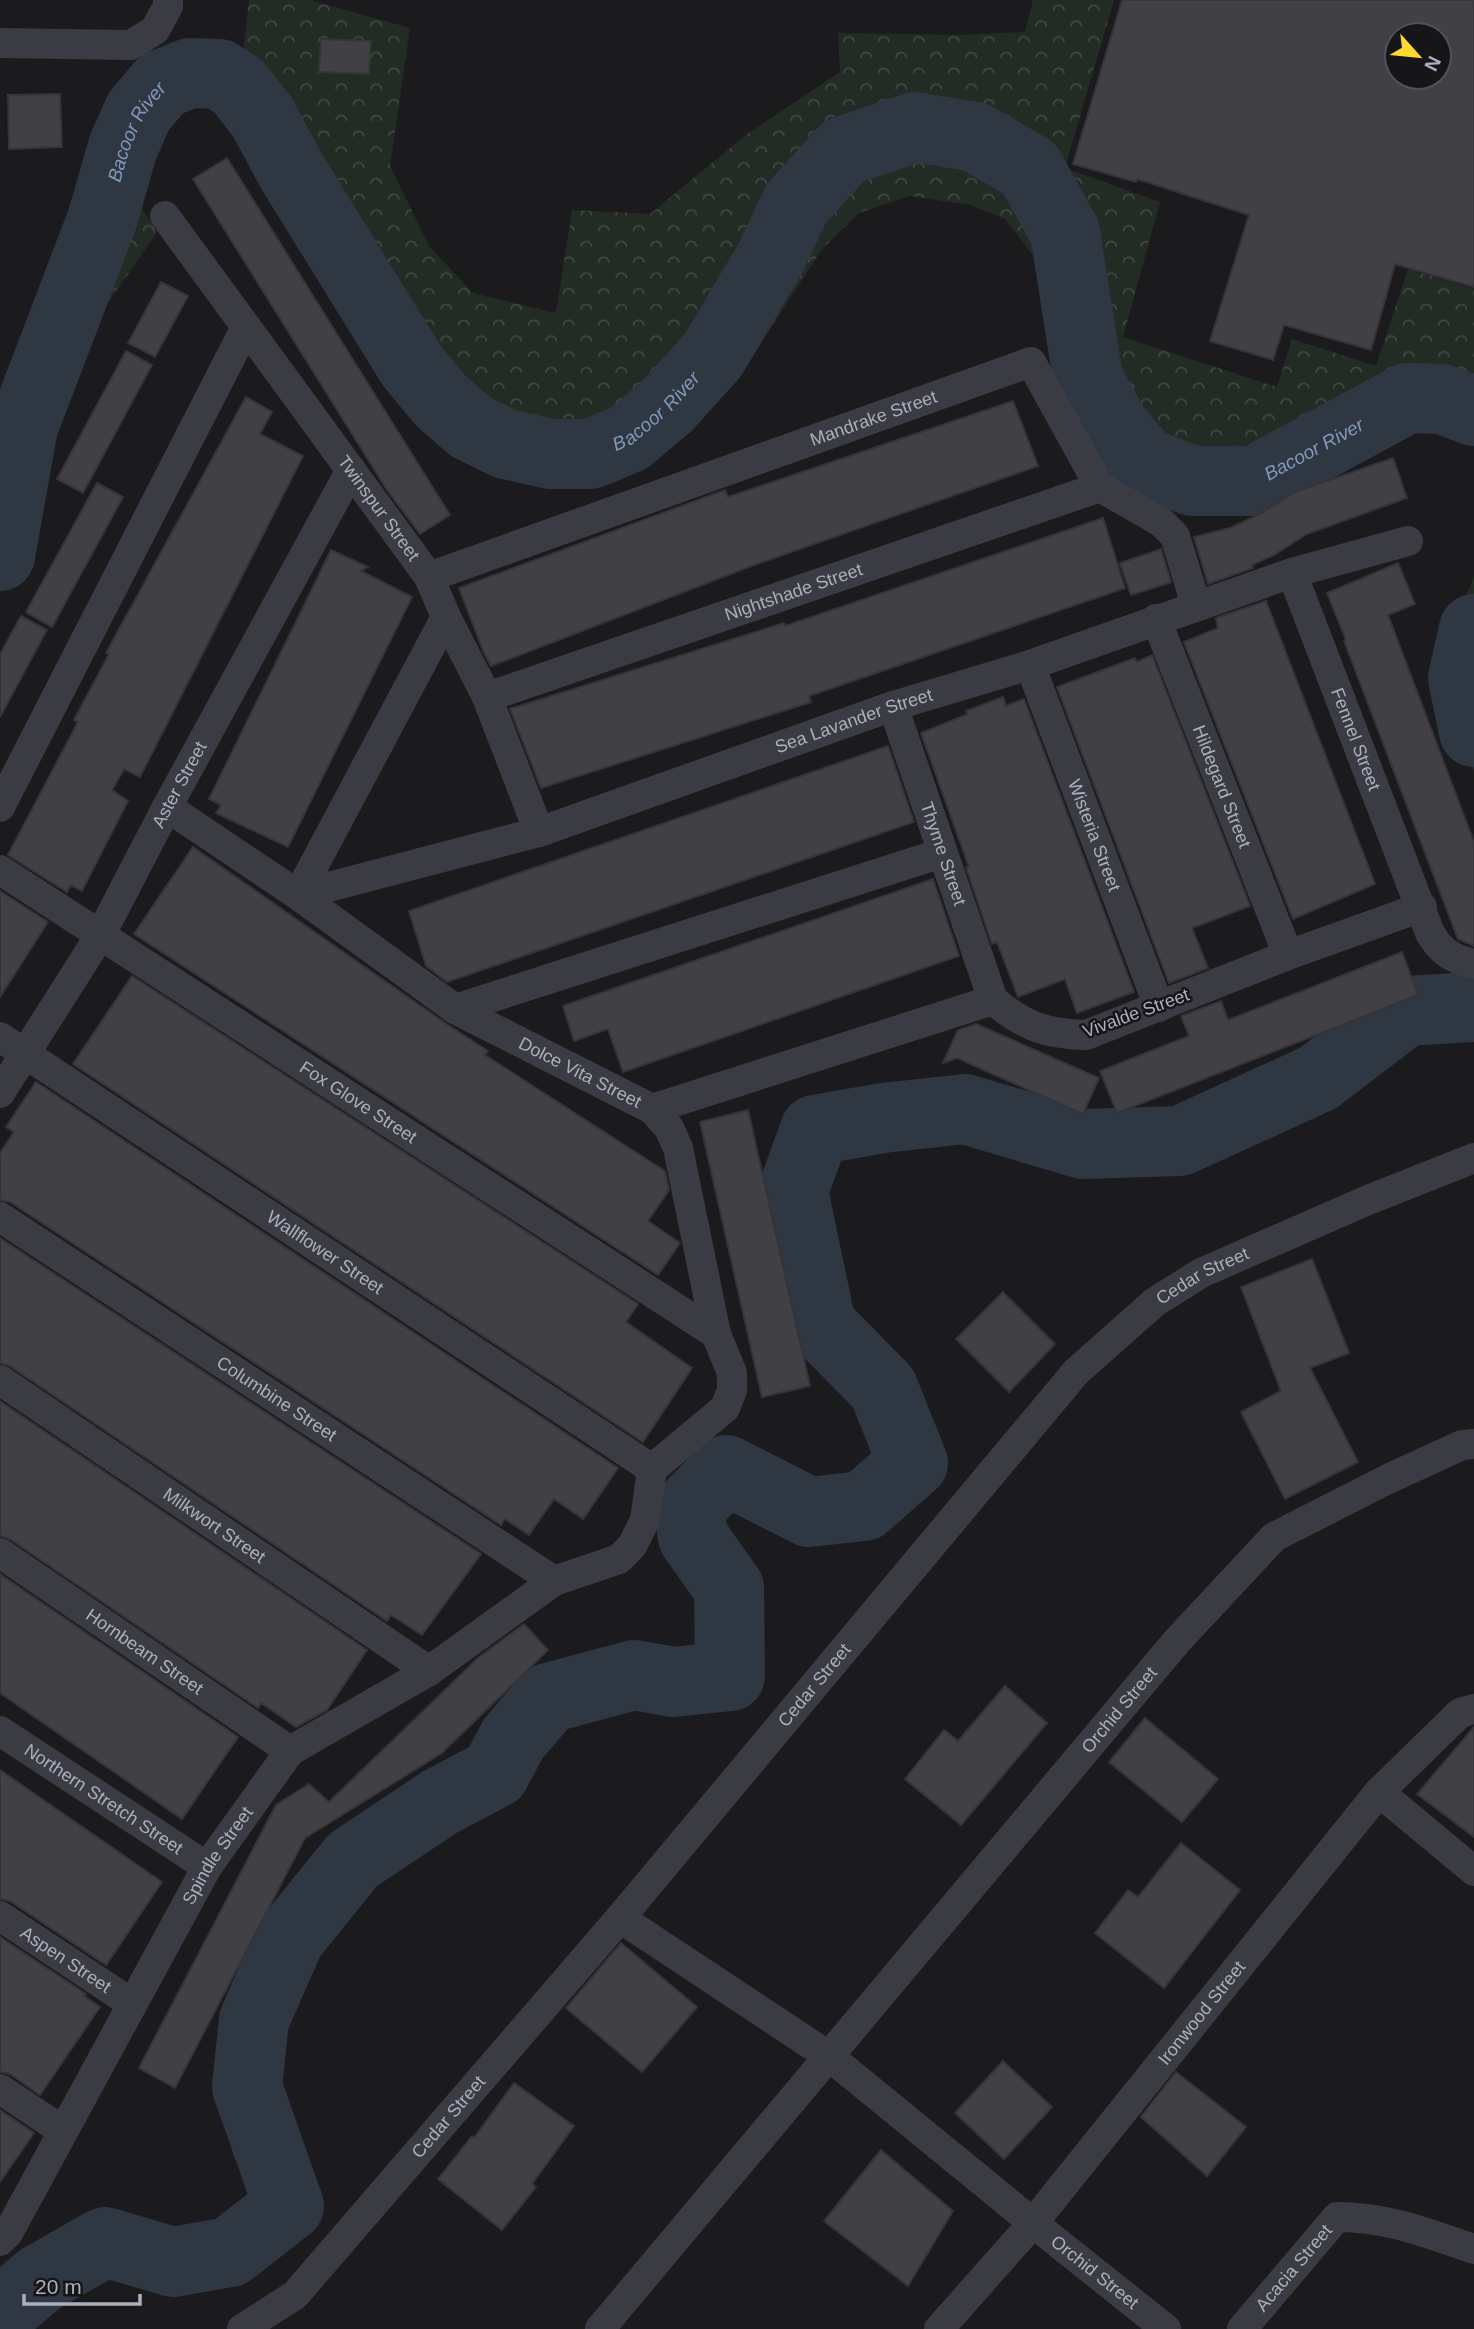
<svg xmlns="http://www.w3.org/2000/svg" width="1474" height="2329" font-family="Helvetica,sans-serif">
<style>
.forest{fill:url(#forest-crowns)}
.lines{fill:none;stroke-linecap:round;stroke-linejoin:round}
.river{stroke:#2f3743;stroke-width:70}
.building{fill:#404045;stroke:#353439;stroke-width:2;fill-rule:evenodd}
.minor{stroke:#3b3b43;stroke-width:30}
.labels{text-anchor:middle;stroke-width:5;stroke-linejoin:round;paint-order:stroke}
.street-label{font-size:18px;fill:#acafbd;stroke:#161618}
.water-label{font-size:19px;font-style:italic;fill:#8298ba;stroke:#161618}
</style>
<defs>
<pattern id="forest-crowns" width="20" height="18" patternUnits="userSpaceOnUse" patternTransform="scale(1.75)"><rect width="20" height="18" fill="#222c25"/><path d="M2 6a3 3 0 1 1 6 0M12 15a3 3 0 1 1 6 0" fill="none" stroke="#3f4843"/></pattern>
</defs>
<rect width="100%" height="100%" fill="#1b1b1d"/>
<!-- forest -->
<g class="forest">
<polygon points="249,0 310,0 410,28 390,166 429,246 473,293 556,313 572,210 650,214 747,134 840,72 838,33 959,35 1025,32 1033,0 1114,0 1065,168 1160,202 1123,337 1277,387 1292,339 1376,366 1408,269 1474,289 1474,433 1457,423 1421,421 1322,466 1250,494 1207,503 1138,482 1091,433 1062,375 1048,304 1033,255 1005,219 970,205 910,196 859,213 822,249 744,369 700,413 637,457 542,477 478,457 412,405 250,129 232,103 209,96 179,111 147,140 127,185 157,232 69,360 31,480 0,590 0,431 49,281 108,134 144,88 181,63 242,63"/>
<polygon points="1474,576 1474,771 1459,741 1443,683 1451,635"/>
</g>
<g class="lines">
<!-- river -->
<g class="river">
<path id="s1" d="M0 556 23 427 102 220 123 147 139 111 162 84 190 73 219 74 239 87 263 118 292 172 412 366 441 401 471 427 506 444 551 454H591L629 438 667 406 713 355 770 259 796 204 844 151 915 127 975 137 1029 168 1065 232 1088 379 1114 426 1144 462 1192 481H1254L1408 398 1442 399 1474 411"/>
<polyline points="1474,629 1463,678 1474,732"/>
<polyline points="0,2313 40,2279 105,2242 173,2262 230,2252 289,2206 247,2087 254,2020 290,1938 353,1860 440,1802 495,1773 513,1739 548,1698 634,1675 673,1682 730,1676 729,1588 693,1537 689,1508 726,1470 809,1512 864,1506 913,1463 883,1388 821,1325 793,1191 815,1130 883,1118 965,1109 1083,1144 1180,1141 1318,1078 1406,1011 1474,1007"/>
</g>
</g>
<!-- building -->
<g class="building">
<path d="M1122 0H1474V287L1395 264 1371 350 1284 325 1273 360 1210 341 1249 215 1137 179 1136 182 1073 164ZM1397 35H1439V77H1397Z"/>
<polygon points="321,39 371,41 369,74 319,72"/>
<polygon points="60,94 62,147 9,149 8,95"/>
<polygon points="227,158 450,515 420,534 387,490 193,179"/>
<polygon points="161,282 188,296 155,357 128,343"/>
<polygon points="126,351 152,365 83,493 57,479"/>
<polygon points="246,397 272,412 260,434 303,456 140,777 124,769 112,790 128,801 82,891 71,885 67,892 8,855 78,722 74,720 109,654 106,653"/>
<polygon points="1013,401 1038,466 754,565 491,666 484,653 459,588 725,490 728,497"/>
<polygon points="1393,458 1407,498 1307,534 1274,555 1252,565 1253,568 1208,584 1194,537 1230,528 1260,514 1295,492"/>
<polygon points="97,483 123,497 52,627 26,612"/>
<polygon points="1103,518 1125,588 809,696 811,702 541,788 510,709 784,623 785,626"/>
<polygon points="1161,549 1171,582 1131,595 1120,563"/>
<polygon points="331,550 368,567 361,571 412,597 288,847 216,813 221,805 209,799"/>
<polygon points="1398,563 1415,604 1388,615 1474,842 1474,946 1458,939 1344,641 1346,640 1327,593"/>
<polygon points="1266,601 1375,884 1293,919 1184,642 1218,628 1216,618"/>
<polygon points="21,616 47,630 0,717 0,654"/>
<polygon points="1152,655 1250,906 1192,928 1208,968 1169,983 1057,687 1135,658 1137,662"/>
<polygon points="1003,697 1006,706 1024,699 1134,992 1077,1013 1065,979 1018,997 997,942 992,944 966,867 969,867 921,733 968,714 966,711"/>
<polygon points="888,746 914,822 447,982 426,966 409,911"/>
<polygon points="193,847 445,1023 488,1051 485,1055 665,1171 669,1190 648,1221 680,1243 658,1275 134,934"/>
<polygon points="933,879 959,956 623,1072 608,1029 574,1041 563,1006"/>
<polygon points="0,891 48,922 0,997"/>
<polygon points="1402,952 1418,995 1117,1113 1100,1071 1189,1036 1181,1016 1221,1001 1228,1020"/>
<polygon points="132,976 638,1304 626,1322 692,1368 643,1442 73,1064"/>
<polygon points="976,1024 1099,1078 1083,1114 957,1058 943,1063 958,1030"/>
<polygon points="36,1082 618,1468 583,1519 554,1499 529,1535 505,1519 501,1525 10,1202 0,1200 0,1153 14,1132 6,1127"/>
<polygon points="748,1110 810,1386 762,1397 700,1122"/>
<polygon points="0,1238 481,1554 422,1635 391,1615 387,1621 10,1366 0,1363"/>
<polygon points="1312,1259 1349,1353 1310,1368 1358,1462 1285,1499 1241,1412 1281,1391 1241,1287"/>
<polygon points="1003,1292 1055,1344 1009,1392 956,1339"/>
<polygon points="0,1401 367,1650 327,1710 296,1727 261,1703 258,1708 10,1539 0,1536"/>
<polygon points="0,1574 238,1737 182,1819 0,1693"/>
<polygon points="524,1624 548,1650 442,1753 305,1838 175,2088 139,2068 276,1805 309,1784 329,1802 479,1657"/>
<polygon points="1005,1686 1047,1723 961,1825 905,1779 944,1730 958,1741"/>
<polygon points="1145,1718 1218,1779 1182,1822 1109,1762"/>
<polygon points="1474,1727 1474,1837 1417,1794"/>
<polygon points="0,1770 162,1882 106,1965 10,1901 0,1899"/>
<polygon points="1181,1843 1240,1890 1164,1988 1095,1933 1128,1890 1138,1897"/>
<polygon points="0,1937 86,1994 84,1996 100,2007 40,2095 10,2074 0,2072"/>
<polygon points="621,1943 697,2007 642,2072 566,2008"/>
<polygon points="1003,2061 1052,2107 1004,2159 955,2113"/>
<polygon points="1176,2072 1246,2127 1207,2176 1141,2117"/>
<polygon points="514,2083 574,2126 532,2184 536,2187 502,2230 438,2179 472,2136 474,2138"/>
<polygon points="0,2110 34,2133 0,2182"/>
<polygon points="881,2150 953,2211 908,2286 824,2221"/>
</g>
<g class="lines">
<!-- minor -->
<g class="minor">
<polyline points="0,43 131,45 155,30 168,6 168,0"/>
<path id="s2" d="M165 216 429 577 446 617 487 697 539 832"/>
<path id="s3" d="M1292 573 1430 933C1441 952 1452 959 1474 964"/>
<path id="s4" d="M429 577 1031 362 1100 487 1161 522 1175 536 1196 605"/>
<path id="s5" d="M1156 619 1288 955"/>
<path id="s6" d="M1030 665 1159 1007"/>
<path id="s7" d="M487 697 1100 487"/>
<path id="s8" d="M893 706 993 1000"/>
<polyline points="0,807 246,327"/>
<path id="s9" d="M167 807 298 895 455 1009 652 1109 669 1128 678 1148 716 1334 732 1373V1390L725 1408 652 1469"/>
<path id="s10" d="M0 870 716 1334"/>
<path id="s11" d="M298 895 539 832 893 706 1030 665 1292 573 1408 541"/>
<polyline points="298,895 446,617"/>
<path d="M993 1000C1024 1026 1045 1034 1086 1035L1288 955 1422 907"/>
<polyline points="455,1009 942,853"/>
<path id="s12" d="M0 1037 652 1469"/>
<path id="s13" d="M0 1093 101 934 167 807 351 470"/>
<polyline points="652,1109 993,1000"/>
<path id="s14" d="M0 1217 554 1581"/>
<path id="s15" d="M0 1380 429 1671"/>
<path id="s16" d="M0 1553 290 1751"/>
<path id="s17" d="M0 1731 207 1867"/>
<polyline points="1379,1792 1474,1871"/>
<path id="s18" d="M0 1916 131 2003"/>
<path id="s19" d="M620 1918 830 2057 1033 2223 1166 2329"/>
<polyline points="0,2089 63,2131"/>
<path id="s20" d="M0 2241 8 2233 207 1867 290 1751 429 1671 554 1581 619 1559 632 1546 645 1520 652 1469"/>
<path id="s21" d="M242 2329 295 2295 620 1918 1076 1372 1155 1302 1201 1273 1368 1200 1474 1158"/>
<path id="s22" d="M600 2329 1177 1641 1274 1537 1388 1479 1462 1445 1474 1444"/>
<path id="s23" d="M939 2329 1033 2223 1379 1792 1460 1713 1474 1709"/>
<path id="s24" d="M1242 2329 1337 2217C1388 2217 1426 2233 1474 2249"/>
</g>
</g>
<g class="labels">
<!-- street labels -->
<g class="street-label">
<text dy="6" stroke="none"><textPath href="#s4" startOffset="472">Mandrake Street</textPath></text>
<text dy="6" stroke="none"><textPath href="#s2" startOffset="362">Twinspur Street</textPath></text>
<text dy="6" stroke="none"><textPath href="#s7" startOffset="324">Nightshade Street</textPath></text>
<text dy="6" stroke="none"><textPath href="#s11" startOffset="583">Sea Lavander Street</textPath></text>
<text dy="6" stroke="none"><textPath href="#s3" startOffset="178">Fennel Street</textPath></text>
<text dy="6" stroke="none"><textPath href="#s13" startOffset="357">Aster Street</textPath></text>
<text dy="6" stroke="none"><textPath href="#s5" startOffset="180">Hildegard Street</textPath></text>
<text dy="6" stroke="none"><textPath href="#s6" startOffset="182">Wisteria Street</textPath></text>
<text dy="6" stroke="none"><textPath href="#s8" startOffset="156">Thyme Street</textPath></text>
<text transform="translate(1136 1013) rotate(-20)" y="6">Vivalde Street</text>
<text dy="6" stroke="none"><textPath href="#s9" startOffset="492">Dolce Vita Street</textPath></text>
<text dy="6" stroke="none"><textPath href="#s10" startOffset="427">Fox Glove Street</textPath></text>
<text dy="6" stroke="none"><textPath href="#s12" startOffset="390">Wallflower Street</textPath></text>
<text dy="6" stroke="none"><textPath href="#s21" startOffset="1432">Cedar Street</textPath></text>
<text dy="6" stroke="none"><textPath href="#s14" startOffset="331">Columbine Street</textPath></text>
<text dy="6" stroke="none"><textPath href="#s15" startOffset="259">Milkwort Street</textPath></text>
<text dy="6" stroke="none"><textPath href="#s16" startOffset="175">Hornbeam Street</textPath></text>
<text dy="6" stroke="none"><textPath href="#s21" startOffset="864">Cedar Street</textPath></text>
<text dy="6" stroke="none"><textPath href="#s22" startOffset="808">Orchid Street</textPath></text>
<text dy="6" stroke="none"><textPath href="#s17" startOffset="124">Northern Stretch Street</textPath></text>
<text dy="6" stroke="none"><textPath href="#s20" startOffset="443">Spindle Street</textPath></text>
<text dy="6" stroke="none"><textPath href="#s18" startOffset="79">Aspen Street</textPath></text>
<text dy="6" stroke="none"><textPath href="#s23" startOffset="411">Ironwood Street</textPath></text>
<text dy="6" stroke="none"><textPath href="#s21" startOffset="298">Cedar Street</textPath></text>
<text dy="6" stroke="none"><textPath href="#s24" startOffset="80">Acacia Street</textPath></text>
<text dy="6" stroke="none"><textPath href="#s19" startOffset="593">Orchid Street</textPath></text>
</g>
<!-- water labels -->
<g class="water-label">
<text dy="7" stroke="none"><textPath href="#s1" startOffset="448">Bacoor River</textPath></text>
<text dy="7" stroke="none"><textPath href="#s1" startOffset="1204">Bacoor River</textPath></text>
<text dy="7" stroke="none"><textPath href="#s1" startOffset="2231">Bacoor River</textPath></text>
</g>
</g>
<!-- north arrow -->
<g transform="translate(1418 56) rotate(117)"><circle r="33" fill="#161618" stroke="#52535a" stroke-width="2"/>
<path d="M0-5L12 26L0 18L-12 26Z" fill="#ffd831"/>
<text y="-10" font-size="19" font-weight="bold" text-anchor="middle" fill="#acafbd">N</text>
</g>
<!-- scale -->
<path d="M24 2294v10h116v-10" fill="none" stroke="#acafbd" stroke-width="3.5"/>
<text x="35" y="2294" font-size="21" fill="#acafbd" stroke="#161618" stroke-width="5" paint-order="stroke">20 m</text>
</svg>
